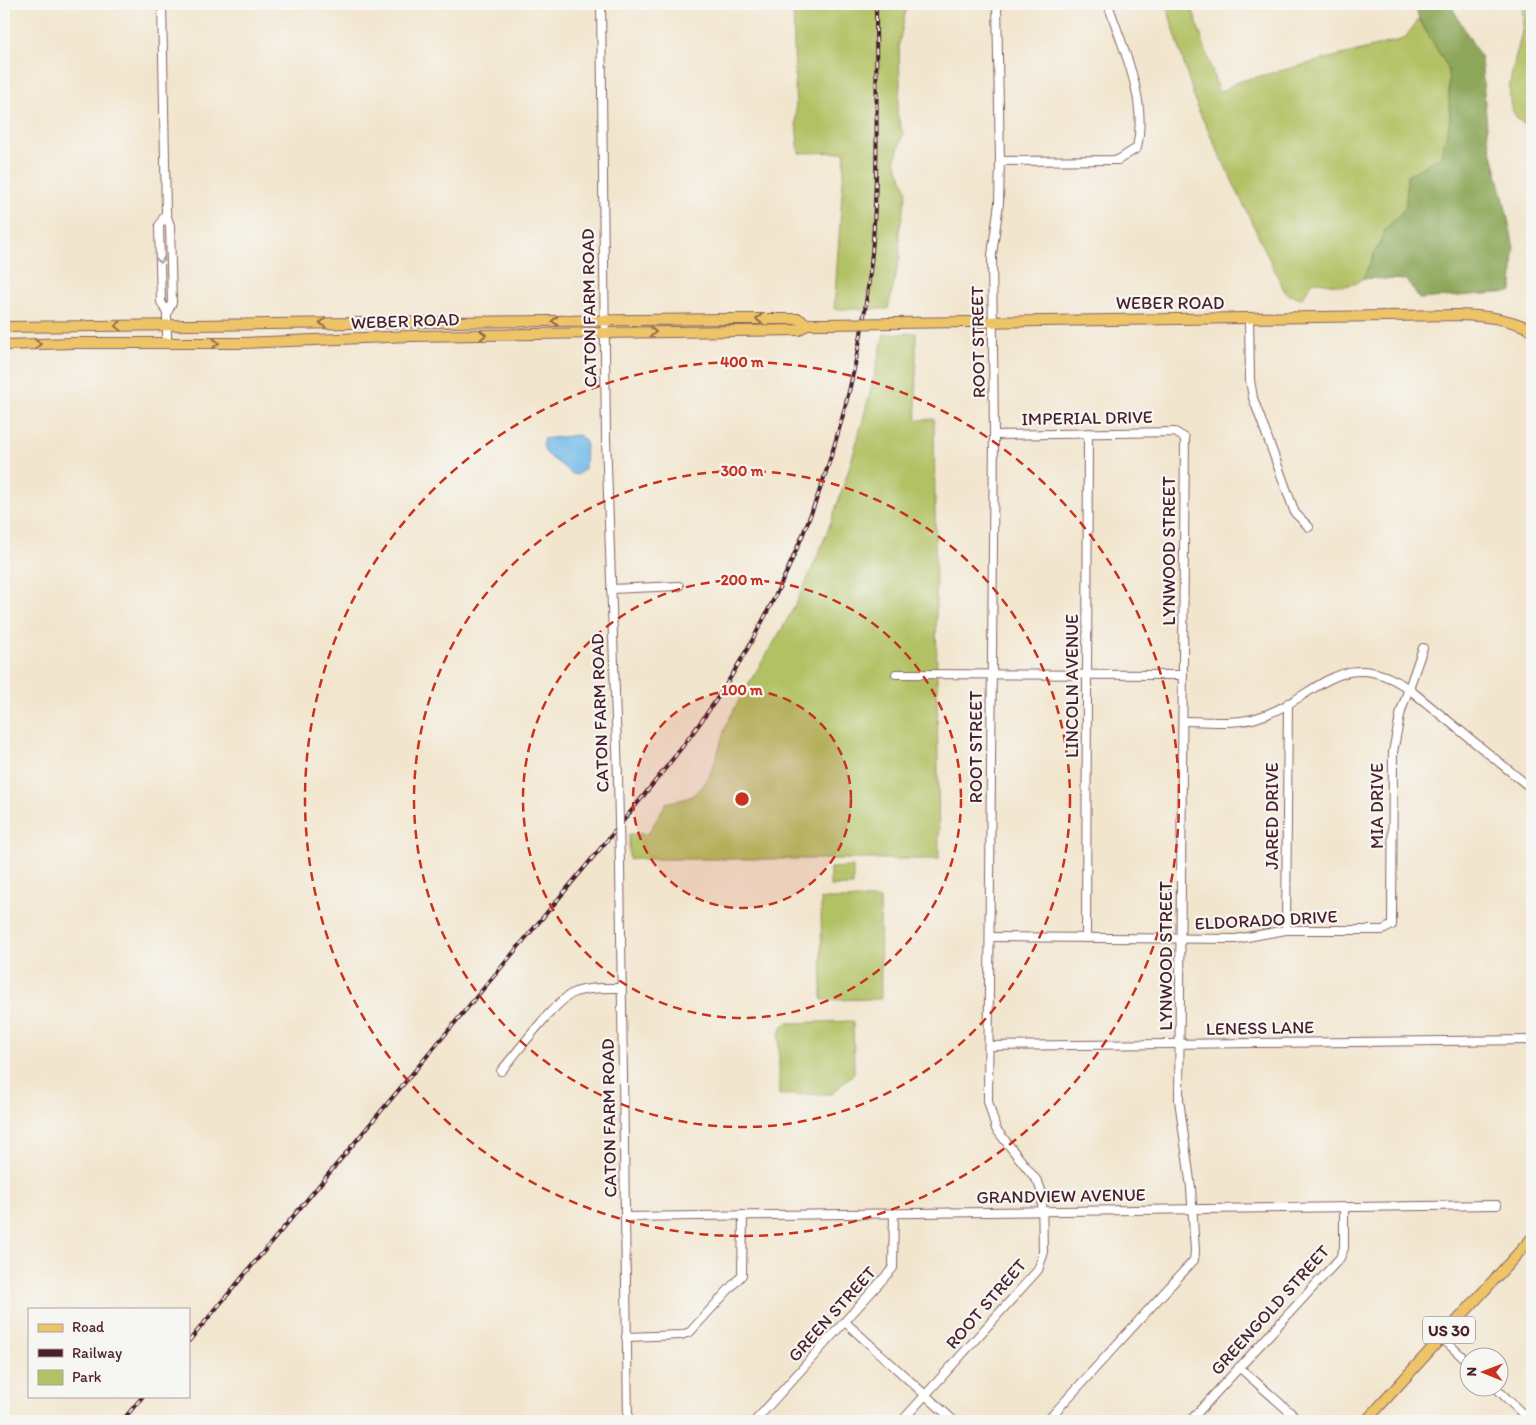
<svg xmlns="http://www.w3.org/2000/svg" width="1536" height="1425" font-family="Itim,sans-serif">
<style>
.green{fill:#b2c164;stroke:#7e7048}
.forest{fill:#8da75a;stroke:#6c6342}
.water{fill:#6fbae8;stroke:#5c6c8a}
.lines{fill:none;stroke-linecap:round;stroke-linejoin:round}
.minor-casing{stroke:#856464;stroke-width:10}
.major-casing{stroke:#856464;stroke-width:12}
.minor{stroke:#fff;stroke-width:8}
.major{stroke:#eec469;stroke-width:10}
.rail-casing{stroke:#4a1f2b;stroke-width:4}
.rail{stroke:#f6f6f2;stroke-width:2;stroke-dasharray:5.5;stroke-linecap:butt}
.minor-bridge-casing{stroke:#856464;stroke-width:10;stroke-linecap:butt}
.major-bridge-casing{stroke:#856464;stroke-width:12;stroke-linecap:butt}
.minor-bridge{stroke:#fff;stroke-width:8}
.major-bridge{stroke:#eec469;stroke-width:10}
.oneway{stroke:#ae9aa0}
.oneway2{stroke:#946947}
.ring{fill:none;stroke:#c8321e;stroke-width:2.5;stroke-dasharray:9 6}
.labels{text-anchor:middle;stroke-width:4.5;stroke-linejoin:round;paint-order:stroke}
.shield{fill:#f6f6f2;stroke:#7e6067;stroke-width:1}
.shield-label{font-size:16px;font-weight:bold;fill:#4a1f2b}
.street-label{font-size:18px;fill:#4a1f2b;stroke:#f6f6f2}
.centre{fill:#c8321e;stroke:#f6f6f2;stroke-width:2.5}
.ring-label{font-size:15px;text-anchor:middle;font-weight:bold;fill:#c8321e;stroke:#f6f6f2;stroke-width:4.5;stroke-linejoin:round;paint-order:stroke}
</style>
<rect width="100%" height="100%" fill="#f6f6f2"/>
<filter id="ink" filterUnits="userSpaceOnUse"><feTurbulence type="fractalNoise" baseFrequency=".02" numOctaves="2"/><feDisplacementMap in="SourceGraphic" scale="10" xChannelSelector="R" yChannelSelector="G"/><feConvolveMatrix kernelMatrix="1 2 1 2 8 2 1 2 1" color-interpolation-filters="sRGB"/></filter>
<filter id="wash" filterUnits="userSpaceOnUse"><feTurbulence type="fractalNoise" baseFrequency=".0096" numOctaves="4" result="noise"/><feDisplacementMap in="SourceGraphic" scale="20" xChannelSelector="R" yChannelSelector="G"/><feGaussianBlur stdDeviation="1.12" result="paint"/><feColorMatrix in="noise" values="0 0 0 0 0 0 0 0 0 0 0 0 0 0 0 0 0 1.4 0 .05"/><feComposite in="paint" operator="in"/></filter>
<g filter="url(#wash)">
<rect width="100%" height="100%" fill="#f2e5cd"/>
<!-- green -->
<g class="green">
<polygon points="793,4 907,4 899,44 900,86 897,113 903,134 895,160 907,191 899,232 900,256 888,309 834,309 845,152 799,153 796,123"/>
<polygon points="1166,4 1191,4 1219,93 1237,82 1404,39 1419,19 1448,68 1450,120 1441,156 1407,176 1406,207 1386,229 1363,278 1354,284 1343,286 1313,281 1302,298 1286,294 1197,107"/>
<path d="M1521 4H1532V131C1526 126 1516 119 1513 112 1499 80 1531 36 1521 4Z"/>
<path d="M916 333V420L934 419 939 859H629V834H648L666 803C675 800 683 801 691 796 716 782 718 742 729 719 750 677 779 639 799 597 840 513 863 425 884 334Z"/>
<polygon points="853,867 853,886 830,886 830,868"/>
<polygon points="821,899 880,899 881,999 822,1000"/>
<polygon points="853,1021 854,1073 832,1094 779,1095 779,1034 783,1026 787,1023"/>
</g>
<!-- forest -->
<polygon class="forest" points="1415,4 1450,4 1481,58 1488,138 1504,200 1514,248 1512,292 1419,299 1407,280 1363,278 1386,229 1406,207 1407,176 1441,156 1450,120 1448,68 1419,19"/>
<!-- water -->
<path class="water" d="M579 435 586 442 585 469 577 475C568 473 567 469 560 464 549 455 542 455 543 439Z"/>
</g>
<g filter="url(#ink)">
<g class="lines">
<defs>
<g id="minor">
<polyline points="162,4 166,213 170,226 172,303 167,313"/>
<polyline points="601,4 606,438 618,777"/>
<path d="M1000 161 1118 160 1137 148C1148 99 1123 49 1108 4"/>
<polyline points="166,213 159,226 161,302 167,313 167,343"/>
<polyline points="1249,318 1250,380 1253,398 1295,513 1309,527"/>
<polyline points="994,435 1175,432 1185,438 1179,1100 1191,1188 1195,1251 1194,1260 1047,1421"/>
<polyline points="611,589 679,586"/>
<polyline points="896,674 1183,675"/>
<path d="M1183 721C1207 721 1236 725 1259 717 1317 699 1342 642 1409 689L1532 789"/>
<polyline points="620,867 628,1421"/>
<polyline points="1286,930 1288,703"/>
<polyline points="990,937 1236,939 1286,930 1383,930 1392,925 1393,752 1401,711 1423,648"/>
<polyline points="1086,938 1088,433"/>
<polyline points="989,1046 1532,1040"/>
<path d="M501 1071C518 1052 554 1001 575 992 590 987 606 988 621 988"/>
<polyline points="625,1217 1497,1205"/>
<polyline points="845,1322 954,1421"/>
<polyline points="626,1337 681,1335 690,1332 742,1275 743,1215"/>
<polyline points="1442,1338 1468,1362"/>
<polyline points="1239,1367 1300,1421"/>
<polyline points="1496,1388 1530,1421"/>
<polyline points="755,1421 893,1268 894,1213"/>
<polyline points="902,1421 1038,1270 1043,1255 1042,1193 1038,1182 996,1129 988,1101 994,435 992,255 999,203 1000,161 997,4"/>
<polyline points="1190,1421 1340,1258 1344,1248 1344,1207"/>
</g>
<g id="major">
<path d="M896 323 1459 315C1485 316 1508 318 1532 330"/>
<polyline points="4,327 730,319 799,319 807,324"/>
<polyline points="4,345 73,343 243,343 411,336 799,330 807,324 826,324"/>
<polyline points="1366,1421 1532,1238"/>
</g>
</defs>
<!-- minor casing -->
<use href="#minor" class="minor-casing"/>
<!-- major casing -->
<use href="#major" class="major-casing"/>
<!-- minor -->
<use href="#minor" class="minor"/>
<!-- major -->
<use href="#major" class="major"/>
<defs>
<g id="rail">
<path d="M189 1341 620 825C659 776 700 728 732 675 810 547 858 402 872 253 879 170 876 86 876 4"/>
<polyline points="122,1421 143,1396"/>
</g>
</defs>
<!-- rail casing -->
<use href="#rail" class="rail-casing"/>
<!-- rail -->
<use href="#rail" class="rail"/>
<defs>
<polyline id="minor-bridge" points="618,777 620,867"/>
<polyline id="major-bridge" points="826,324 896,323"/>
</defs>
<!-- minor-bridge casing -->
<use href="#minor-bridge" class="minor-bridge-casing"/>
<!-- major-bridge casing -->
<use href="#major-bridge" class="major-bridge-casing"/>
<!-- minor-bridge -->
<use href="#minor-bridge" class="minor-bridge"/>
<!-- major-bridge -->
<use href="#major-bridge" class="major-bridge"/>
</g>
<!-- one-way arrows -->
<defs><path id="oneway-chevron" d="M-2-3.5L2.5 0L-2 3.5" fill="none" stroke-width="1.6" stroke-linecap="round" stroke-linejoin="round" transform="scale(1.25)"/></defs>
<use class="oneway" href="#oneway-chevron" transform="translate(160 260) rotate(89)"/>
<g class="oneway2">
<use href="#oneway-chevron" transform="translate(759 319) rotate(-180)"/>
<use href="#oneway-chevron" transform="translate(555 321) rotate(179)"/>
<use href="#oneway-chevron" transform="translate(323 323) rotate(179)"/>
<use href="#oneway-chevron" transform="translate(118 326) rotate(179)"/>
<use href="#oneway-chevron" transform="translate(653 332) rotate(-1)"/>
<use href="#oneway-chevron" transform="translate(483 335) rotate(-1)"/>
<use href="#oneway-chevron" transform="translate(216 343)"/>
<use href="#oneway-chevron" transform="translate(38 344) rotate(-3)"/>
</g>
</g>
<!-- distance rings -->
<circle cx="742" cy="799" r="109" fill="#c8321e" fill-opacity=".12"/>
<g class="ring">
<circle cx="742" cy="799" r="109"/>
<circle cx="742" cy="799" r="219"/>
<circle cx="742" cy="799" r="328"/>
<circle cx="742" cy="799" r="437"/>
</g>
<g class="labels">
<!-- shield labels -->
<rect class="shield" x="1423" y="1316.5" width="52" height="27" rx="4"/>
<g class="shield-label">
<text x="1449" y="1336">US 30</text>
</g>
<!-- street labels -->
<g class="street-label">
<text x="1170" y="309">WEBER ROAD</text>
<text transform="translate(589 308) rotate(-91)" y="6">CATON FARM ROAD</text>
<text transform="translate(405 321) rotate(-2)" y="6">WEBER ROAD</text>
<text transform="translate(978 342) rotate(-91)" y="6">ROOT STREET</text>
<text transform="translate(1087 418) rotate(-1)" y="6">IMPERIAL DRIVE</text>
<text transform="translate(1169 551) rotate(-90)" y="6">LYNWOOD STREET</text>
<text transform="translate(1072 686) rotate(-90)" y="6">LINCOLN AVENUE</text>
<text transform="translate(600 713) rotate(-92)" y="6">CATON FARM ROAD</text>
<text transform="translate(976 747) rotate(-90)" y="6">ROOT STREET</text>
<text transform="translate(1377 806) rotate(-90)" y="6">MIA DRIVE</text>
<text transform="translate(1272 816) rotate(-90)" y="6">JARED DRIVE</text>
<text transform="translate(1266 920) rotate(-3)" y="6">ELDORADO DRIVE</text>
<text transform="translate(1166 956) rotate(-90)" y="6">LYNWOOD STREET</text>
<text transform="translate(1260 1028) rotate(-1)" y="6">LENESS LANE</text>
<text transform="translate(609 1118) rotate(-91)" y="6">CATON FARM ROAD</text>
<text transform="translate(1061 1196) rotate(-1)" y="6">GRANDVIEW AVENUE</text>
<text transform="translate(986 1304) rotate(-49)" y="6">ROOT STREET</text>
<text transform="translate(1270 1310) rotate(-48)" y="6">GREENGOLD STREET</text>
<text transform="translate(832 1314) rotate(-48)" y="6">GREEN STREET</text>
</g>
</g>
<circle cx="742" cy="799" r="8" class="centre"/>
<g class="ring-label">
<text x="742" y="367">400 m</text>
<text x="742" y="476">300 m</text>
<text x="742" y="585">200 m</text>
<text x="742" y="695">100 m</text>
</g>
<!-- margin -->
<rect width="1536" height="1425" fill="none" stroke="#f6f6f2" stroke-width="20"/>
<!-- legend -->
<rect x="28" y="1308" width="162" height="90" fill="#f6f6f2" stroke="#b1a0a2"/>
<rect x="38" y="1324" width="25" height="8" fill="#eec469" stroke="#b1a0a2"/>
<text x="72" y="1332" font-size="15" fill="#4a1f2b">Road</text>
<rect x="38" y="1349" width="25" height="8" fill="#4a1f2b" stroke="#b1a0a2"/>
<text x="72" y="1358" font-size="15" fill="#4a1f2b">Railway</text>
<rect x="38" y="1370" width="25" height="15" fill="#b2c164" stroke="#b1a0a2"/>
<text x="72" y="1382" font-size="15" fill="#4a1f2b">Park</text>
<!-- north arrow -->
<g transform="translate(1484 1372) rotate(271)"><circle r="24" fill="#f6f6f2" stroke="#b1a0a2"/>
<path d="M0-4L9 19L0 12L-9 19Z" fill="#c8321e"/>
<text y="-8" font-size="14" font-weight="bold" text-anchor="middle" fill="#4a1f2b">N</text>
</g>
</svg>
